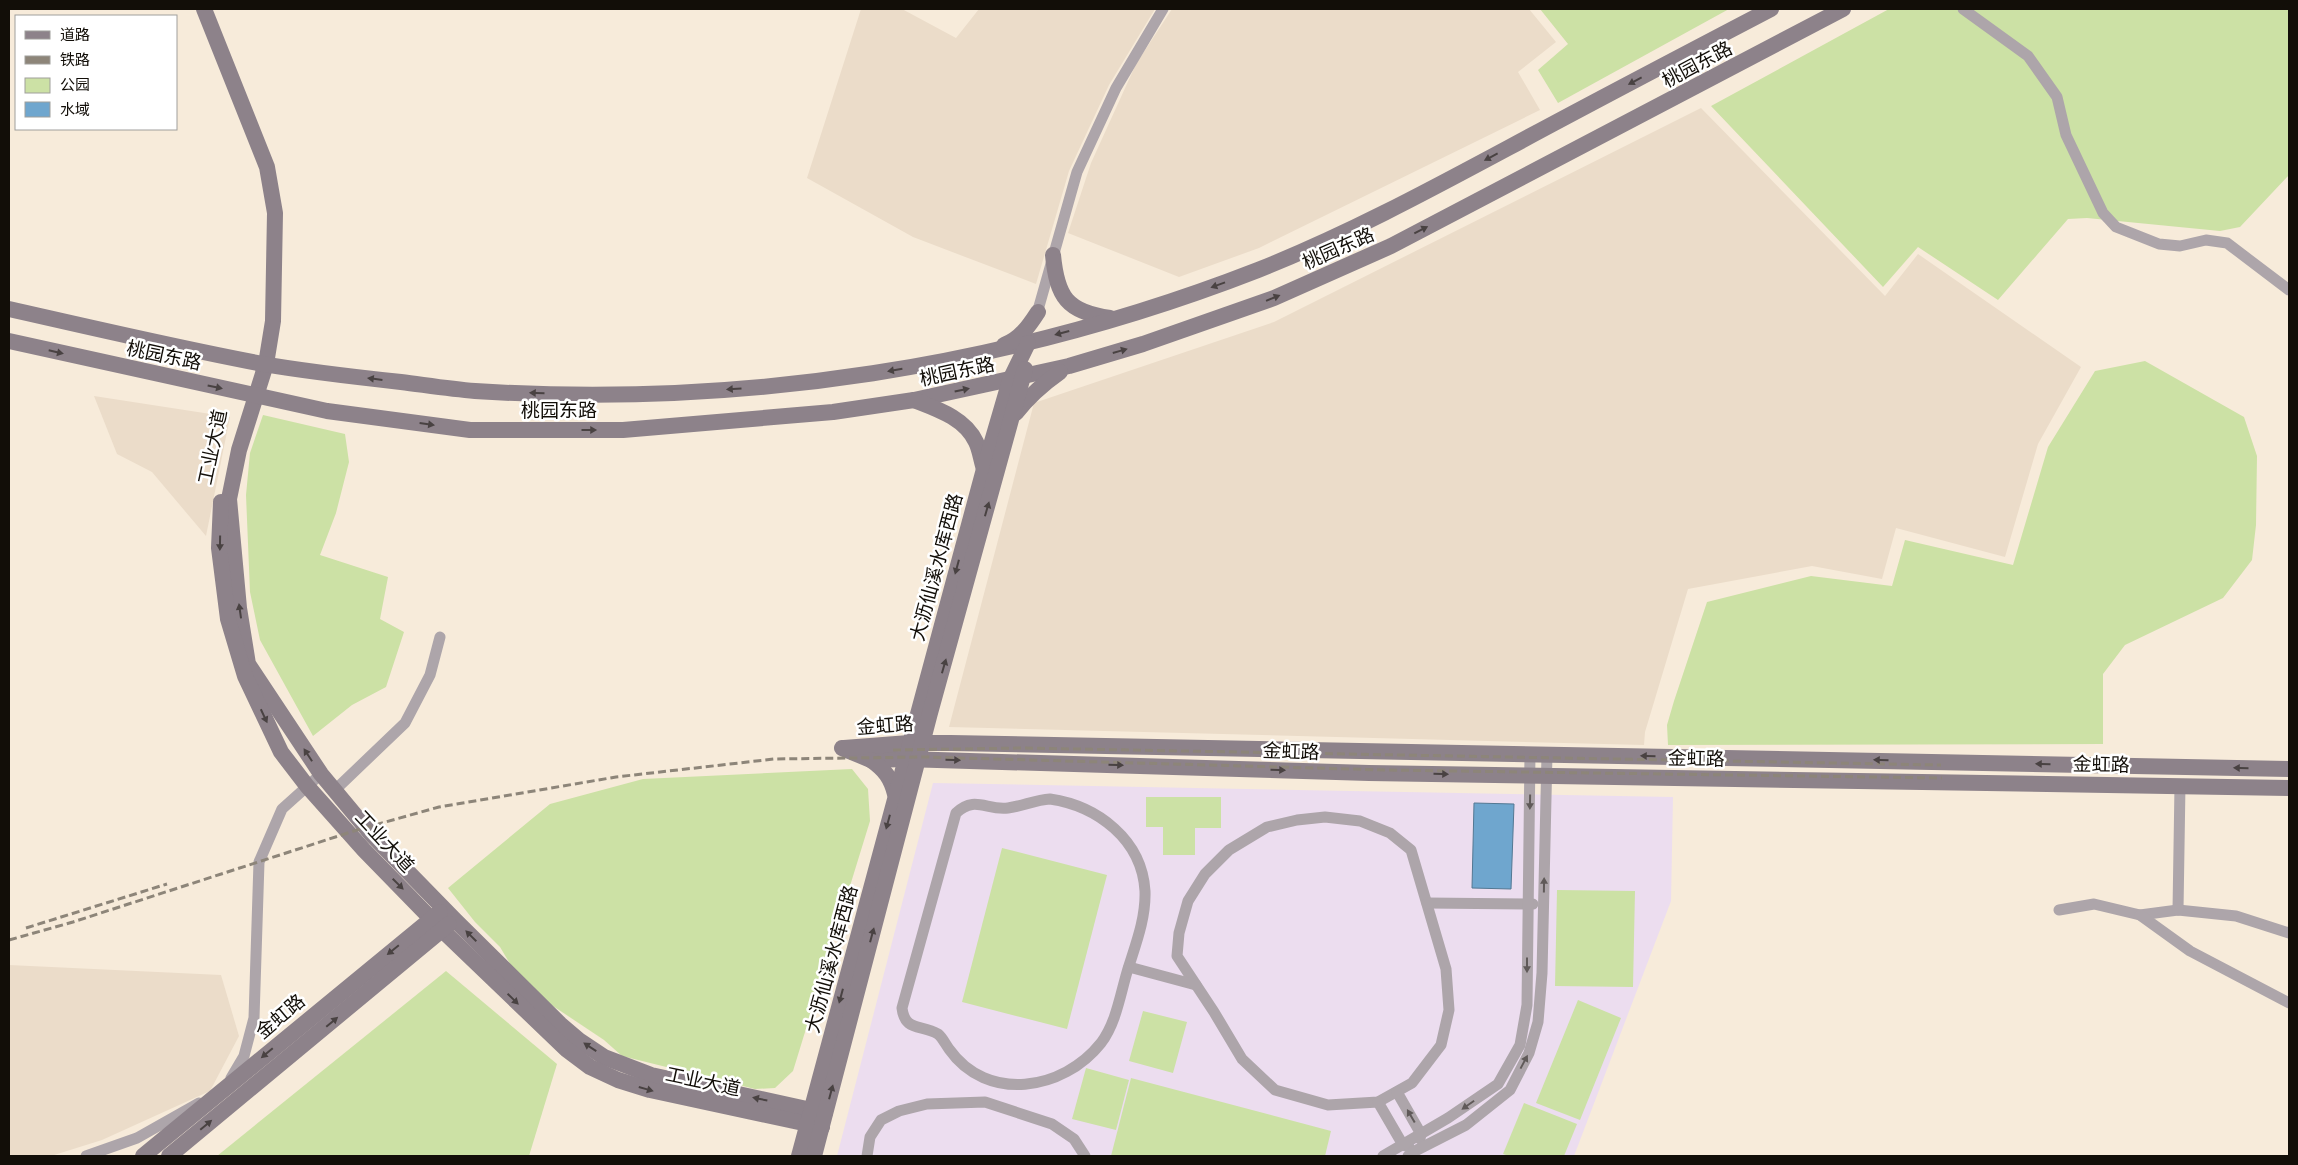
<svg xmlns="http://www.w3.org/2000/svg" width="2298" height="1165" font-family="Commissioner,'Noto Sans SC',sans-serif">
<style>
.industrial{fill:#ebdcc9}
.education{fill:#ecddef}
.green{fill:#cce1a5}
.water{fill:#6fa6ce;stroke:#537893}
.lines{fill:none;stroke-linecap:round;stroke-linejoin:round}
.street{stroke:#ada5aa;stroke-width:11}
.secondary{stroke:#8d828a;stroke-width:16}
.rail{stroke:#8d8579;stroke-width:3;stroke-dasharray:8 4;stroke-linecap:butt}
.oneway{fill:#494242}
.oneway2{fill:#605a59}
.labels{text-anchor:middle;stroke-width:5;stroke-linejoin:round;paint-order:stroke}
.street-label{font-size:19px;fill:#120e08;stroke:#fff}
</style>
<rect width="100%" height="100%" fill="#f7ebda"/>
<!-- industrial -->
<g class="industrial">
<polygon points="861,9 902,9 956,38 979,9 1155,9 1109,85 1069,171 1036,284 913,237 807,178"/>
<polygon points="1172,9 1529,9 1556,42 1518,72 1540,110 1259,248 1179,277 1068,233 1091,163 1136,64"/>
<polygon points="1701,108 1885,296 1918,254 2081,367 2038,444 2005,557 1896,528 1882,579 1812,566 1688,589 1645,732 1644,745 949,727 1034,403 1274,322"/>
<polygon points="94,396 230,417 206,536 152,472 117,454"/>
<polygon points="9,965 221,975 239,1036 210,1091 102,1140 51,1156 9,1156"/>
</g>
<!-- education -->
<polygon class="education" points="933,783 1673,797 1671,901 1574,1156 837,1156"/>
<!-- green -->
<g class="green">
<polygon points="1540,9 1729,9 1558,103 1538,70 1568,44"/>
<polygon points="1889,9 2289,9 2289,175 2240,227 2220,231 2087,218 2068,219 1998,300 1918,247 1883,287 1711,106"/>
<polygon points="2145,361 2244,417 2257,456 2256,525 2252,560 2223,598 2125,645 2103,674 2103,744 1668,745 1667,725 1674,701 1707,602 1811,576 1892,586 1905,540 2013,565 2048,447 2095,371"/>
<polygon points="263,415 345,434 349,462 336,513 320,555 388,577 380,619 404,632 386,687 352,705 313,736 260,640 250,592 246,495 250,453"/>
<polygon points="852,769 868,789 870,821 793,1071 775,1088 755,1089 622,1056 604,1040 538,996 515,972 500,947 475,922 448,888 550,804 643,779"/>
<polygon points="1146,797 1221,797 1221,828 1195,828 1195,855 1163,855 1163,827 1146,827"/>
<polygon points="1002,848 1107,875 1067,1029 962,1002"/>
<polygon points="1557,890 1635,891 1633,987 1555,986"/>
<polygon points="446,971 557,1064 529,1156 217,1156"/>
<polygon points="1578,1000 1621,1018 1580,1120 1536,1103"/>
<polygon points="1143,1011 1187,1022 1173,1073 1129,1061"/>
<polygon points="1086,1068 1129,1080 1116,1130 1072,1119"/>
<polygon points="1131,1078 1331,1131 1325,1156 1111,1156"/>
<polygon points="1524,1103 1577,1124 1564,1156 1509,1156 1503,1154"/>
</g>
<!-- water -->
<polygon class="water" points="1474,803 1514,804 1511,889 1472,888"/>
<g class="lines">
<!-- street -->
<g class="street">
<polyline points="1963,9 2028,56 2057,97 2066,135 2103,213 2116,227 2159,244 2180,246 2206,240 2227,243 2289,290"/>
<polyline points="1036,317 1077,172 1116,88 1163,9"/>
<polyline points="335,790 405,723 430,675 440,637"/>
<path d="M1050 799C1098 806 1142 840 1145 891 1146 919 1135 946 1127 972 1120 996 1116 1023 1101 1043 1063 1091 987 1103 949 1049 946 1045 942 1037 938 1034 921 1024 905 1032 902 1008L956 813C975 795 987 811 1008 808 1023 806 1035 800 1050 799Z"/>
<polygon points="1325,817 1360,821 1390,833 1411,850 1446,969 1449,1010 1441,1045 1412,1083 1378,1102 1328,1105 1275,1090 1242,1059 1214,1012 1177,956 1179,933 1188,901 1205,874 1229,850 1267,827 1297,820"/>
<polyline points="1427,903 1533,904"/>
<polyline points="2059,910 2094,904 2140,915 2178,910 2236,916 2289,933"/>
<polyline points="2178,910 2180,785"/>
<polyline points="2140,915 2190,951 2289,1003"/>
<polyline points="1129,967 1196,985"/>
<polyline points="231,1078 244,1056 254,1018 259,862 282,809 321,774"/>
<polyline points="1397,1092 1421,1134 1420,1139"/>
<polyline points="1378,1102 1403,1145 1409,1147"/>
<polyline points="86,1156 137,1138 199,1103"/>
<polyline points="867,1156 870,1137 881,1120 899,1111 927,1104 985,1102 1052,1124 1074,1139 1085,1156"/>
<polyline points="1383,1156 1448,1118 1498,1084 1520,1045 1527,1005 1530,753"/>
<polyline points="1408,1156 1417,1150 1466,1125 1510,1090 1529,1053 1538,1022 1542,973 1547,754"/>
</g>
<!-- secondary -->
<g class="secondary">
<polyline points="204,9 267,167 275,213 273,321 266,364 239,450 229,499 239,608 248,664 321,774 371,834 455,920 560,1024 580,1041 604,1057 651,1075 825,1113"/>
<path d="M1053 255C1057 297 1067 312 1110 318"/>
<path d="M9 309C93 328 178 348 263 364 309 372 355 377 401 382 425 385 450 389 475 391 741 408 1009 367 1258 270 1344 236 1426 192 1508 148 1595 101 1683 55 1771 9"/>
<polyline points="9,341 327,411 470,430 623,430 833,412 914,400 1069,366 1143,344 1274,298 1391,246 1843,9"/>
<path d="M1004 345C1020 339 1029 326 1038 312"/>
<path d="M914 400C937 409 965 418 976 442 980 450 981 460 984 469"/>
<path d="M1016 413C1029 396 1043 384 1060 372"/>
<polyline points="221,502 219,548 228,619 245,676 281,752 307,786 364,850 442,930 566,1049 590,1067 618,1080 650,1090 822,1127"/>
<polyline points="842,748 871,760 905,759 1369,773 2289,788"/>
<polyline points="844,748 909,743 951,743 2289,769"/>
<path d="M871 760C885 770 891 778 895 794"/>
<polyline points="143,1156 440,912"/>
<polyline points="169,1156 449,924"/>
<polyline points="799,1156 984,469 1010,380 1028,343"/>
<polyline points="814,1156 930,713 1025,369"/>
</g>
<!-- rail -->
<g class="rail">
<polyline points="893,750 1021,748 1941,765"/>
<polyline points="26,928 167,884"/>
<polyline points="9,940 73,922 357,830 439,807 616,777 774,759 925,757 1385,770 1942,778"/>
</g>
</g>
<!-- one-way arrows -->
<defs><path id="oneway-solid" d="M-6-.8H1V-3.2L6.5 0L1 3.2V.8H-6Z" transform="scale(1.25)"/></defs>
<g class="oneway">
<use href="#oneway-solid" transform="translate(1635 81) rotate(152)"/>
<use href="#oneway-solid" transform="translate(1491 157) rotate(152)"/>
<use href="#oneway-solid" transform="translate(1421 230) rotate(-27)"/>
<use href="#oneway-solid" transform="translate(1218 285) rotate(160)"/>
<use href="#oneway-solid" transform="translate(1273 298) rotate(-22)"/>
<use href="#oneway-solid" transform="translate(1062 333) rotate(165)"/>
<use href="#oneway-solid" transform="translate(1120 351) rotate(-16)"/>
<use href="#oneway-solid" transform="translate(56 352) rotate(13)"/>
<use href="#oneway-solid" transform="translate(895 370) rotate(170)"/>
<use href="#oneway-solid" transform="translate(375 379) rotate(-173)"/>
<use href="#oneway-solid" transform="translate(215 387) rotate(12)"/>
<use href="#oneway-solid" transform="translate(734 389) rotate(176)"/>
<use href="#oneway-solid" transform="translate(962 390) rotate(-12)"/>
<use href="#oneway-solid" transform="translate(537 393) rotate(-178)"/>
<use href="#oneway-solid" transform="translate(427 424) rotate(8)"/>
<use href="#oneway-solid" transform="translate(589 430)"/>
<use href="#oneway-solid" transform="translate(987 509) rotate(-74)"/>
<use href="#oneway-solid" transform="translate(220 543) rotate(91)"/>
<use href="#oneway-solid" transform="translate(957 567) rotate(105)"/>
<use href="#oneway-solid" transform="translate(240 611) rotate(-98)"/>
<use href="#oneway-solid" transform="translate(944 666) rotate(-74)"/>
<use href="#oneway-solid" transform="translate(264 716) rotate(65)"/>
<use href="#oneway-solid" transform="translate(308 755) rotate(-123)"/>
<use href="#oneway-solid" transform="translate(1648 756) rotate(-179)"/>
<use href="#oneway-solid" transform="translate(953 760) rotate(2)"/>
<use href="#oneway-solid" transform="translate(1881 760) rotate(-179)"/>
<use href="#oneway-solid" transform="translate(2043 764) rotate(-179)"/>
<use href="#oneway-solid" transform="translate(1116 765) rotate(2)"/>
<use href="#oneway-solid" transform="translate(2241 768) rotate(-179)"/>
<use href="#oneway-solid" transform="translate(1278 770) rotate(2)"/>
<use href="#oneway-solid" transform="translate(1441 774) rotate(1)"/>
<use href="#oneway-solid" transform="translate(888 822) rotate(105)"/>
<use href="#oneway-solid" transform="translate(398 884) rotate(45)"/>
<use href="#oneway-solid" transform="translate(872 935) rotate(-75)"/>
<use href="#oneway-solid" transform="translate(471 936) rotate(-135)"/>
<use href="#oneway-solid" transform="translate(393 950) rotate(141)"/>
<use href="#oneway-solid" transform="translate(841 996) rotate(105)"/>
<use href="#oneway-solid" transform="translate(513 999) rotate(44)"/>
<use href="#oneway-solid" transform="translate(332 1022) rotate(-40)"/>
<use href="#oneway-solid" transform="translate(590 1047) rotate(-147)"/>
<use href="#oneway-solid" transform="translate(267 1053) rotate(140)"/>
<use href="#oneway-solid" transform="translate(646 1089) rotate(16)"/>
<use href="#oneway-solid" transform="translate(831 1092) rotate(-75)"/>
<use href="#oneway-solid" transform="translate(760 1099) rotate(-168)"/>
<use href="#oneway-solid" transform="translate(206 1125) rotate(-40)"/>
</g>
<g class="oneway2">
<use href="#oneway-solid" transform="translate(1530 802) rotate(91)"/>
<use href="#oneway-solid" transform="translate(1544 885) rotate(-89)"/>
<use href="#oneway-solid" transform="translate(1527 965) rotate(90)"/>
<use href="#oneway-solid" transform="translate(1524 1062) rotate(-62)"/>
<use href="#oneway-solid" transform="translate(1468 1105) rotate(145)"/>
<use href="#oneway-solid" transform="translate(1411 1116) rotate(-120)"/>
</g>
<g class="labels">
<!-- street labels -->
<g class="street-label">
<text transform="translate(1697 64) rotate(-28)" y="7">桃园东路</text>
<text transform="translate(1338 248) rotate(-24)" y="7">桃园东路</text>
<text transform="translate(164 355) rotate(12)" y="7">桃园东路</text>
<text transform="translate(957 371) rotate(-12)" y="7">桃园东路</text>
<text x="559" y="417">桃园东路</text>
<text transform="translate(212 447) rotate(-78)" y="7">工业大道</text>
<text transform="translate(936 567) rotate(-75)" y="7">大沥仙溪水库西路</text>
<text transform="translate(885 725) rotate(-4)" y="7">金虹路</text>
<text transform="translate(1291 751) rotate(2)" y="7">金虹路</text>
<text transform="translate(1696 758) rotate(1)" y="7">金虹路</text>
<text transform="translate(2101 764) rotate(1)" y="7">金虹路</text>
<text transform="translate(385 841) rotate(47)" y="7">工业大道</text>
<text transform="translate(831 959) rotate(-75)" y="7">大沥仙溪水库西路</text>
<text transform="translate(280 1016) rotate(-40)" y="7">金虹路</text>
<text transform="translate(703 1081) rotate(12)" y="7">工业大道</text>
</g>
</g>
<!-- border -->
<rect width="2298" height="1165" fill="none" stroke="#120e08" stroke-width="20"/>
<!-- legend -->
<rect x="15" y="15" width="162" height="115" fill="#ffffff" stroke="#a09f9c"/>
<rect x="25" y="31" width="25" height="8" fill="#8d828a" stroke="#a09f9c"/>
<text x="60" y="40" font-size="15" fill="#120e08">道路</text>
<rect x="25" y="56" width="25" height="8" fill="#8d8579" stroke="#a09f9c"/>
<text x="60" y="65" font-size="15" fill="#120e08">铁路</text>
<rect x="25" y="78" width="25" height="15" fill="#cce1a5" stroke="#a09f9c"/>
<text x="60" y="90" font-size="15" fill="#120e08">公园</text>
<rect x="25" y="102" width="25" height="15" fill="#6fa6ce" stroke="#a09f9c"/>
<text x="60" y="115" font-size="15" fill="#120e08">水域</text>
</svg>
